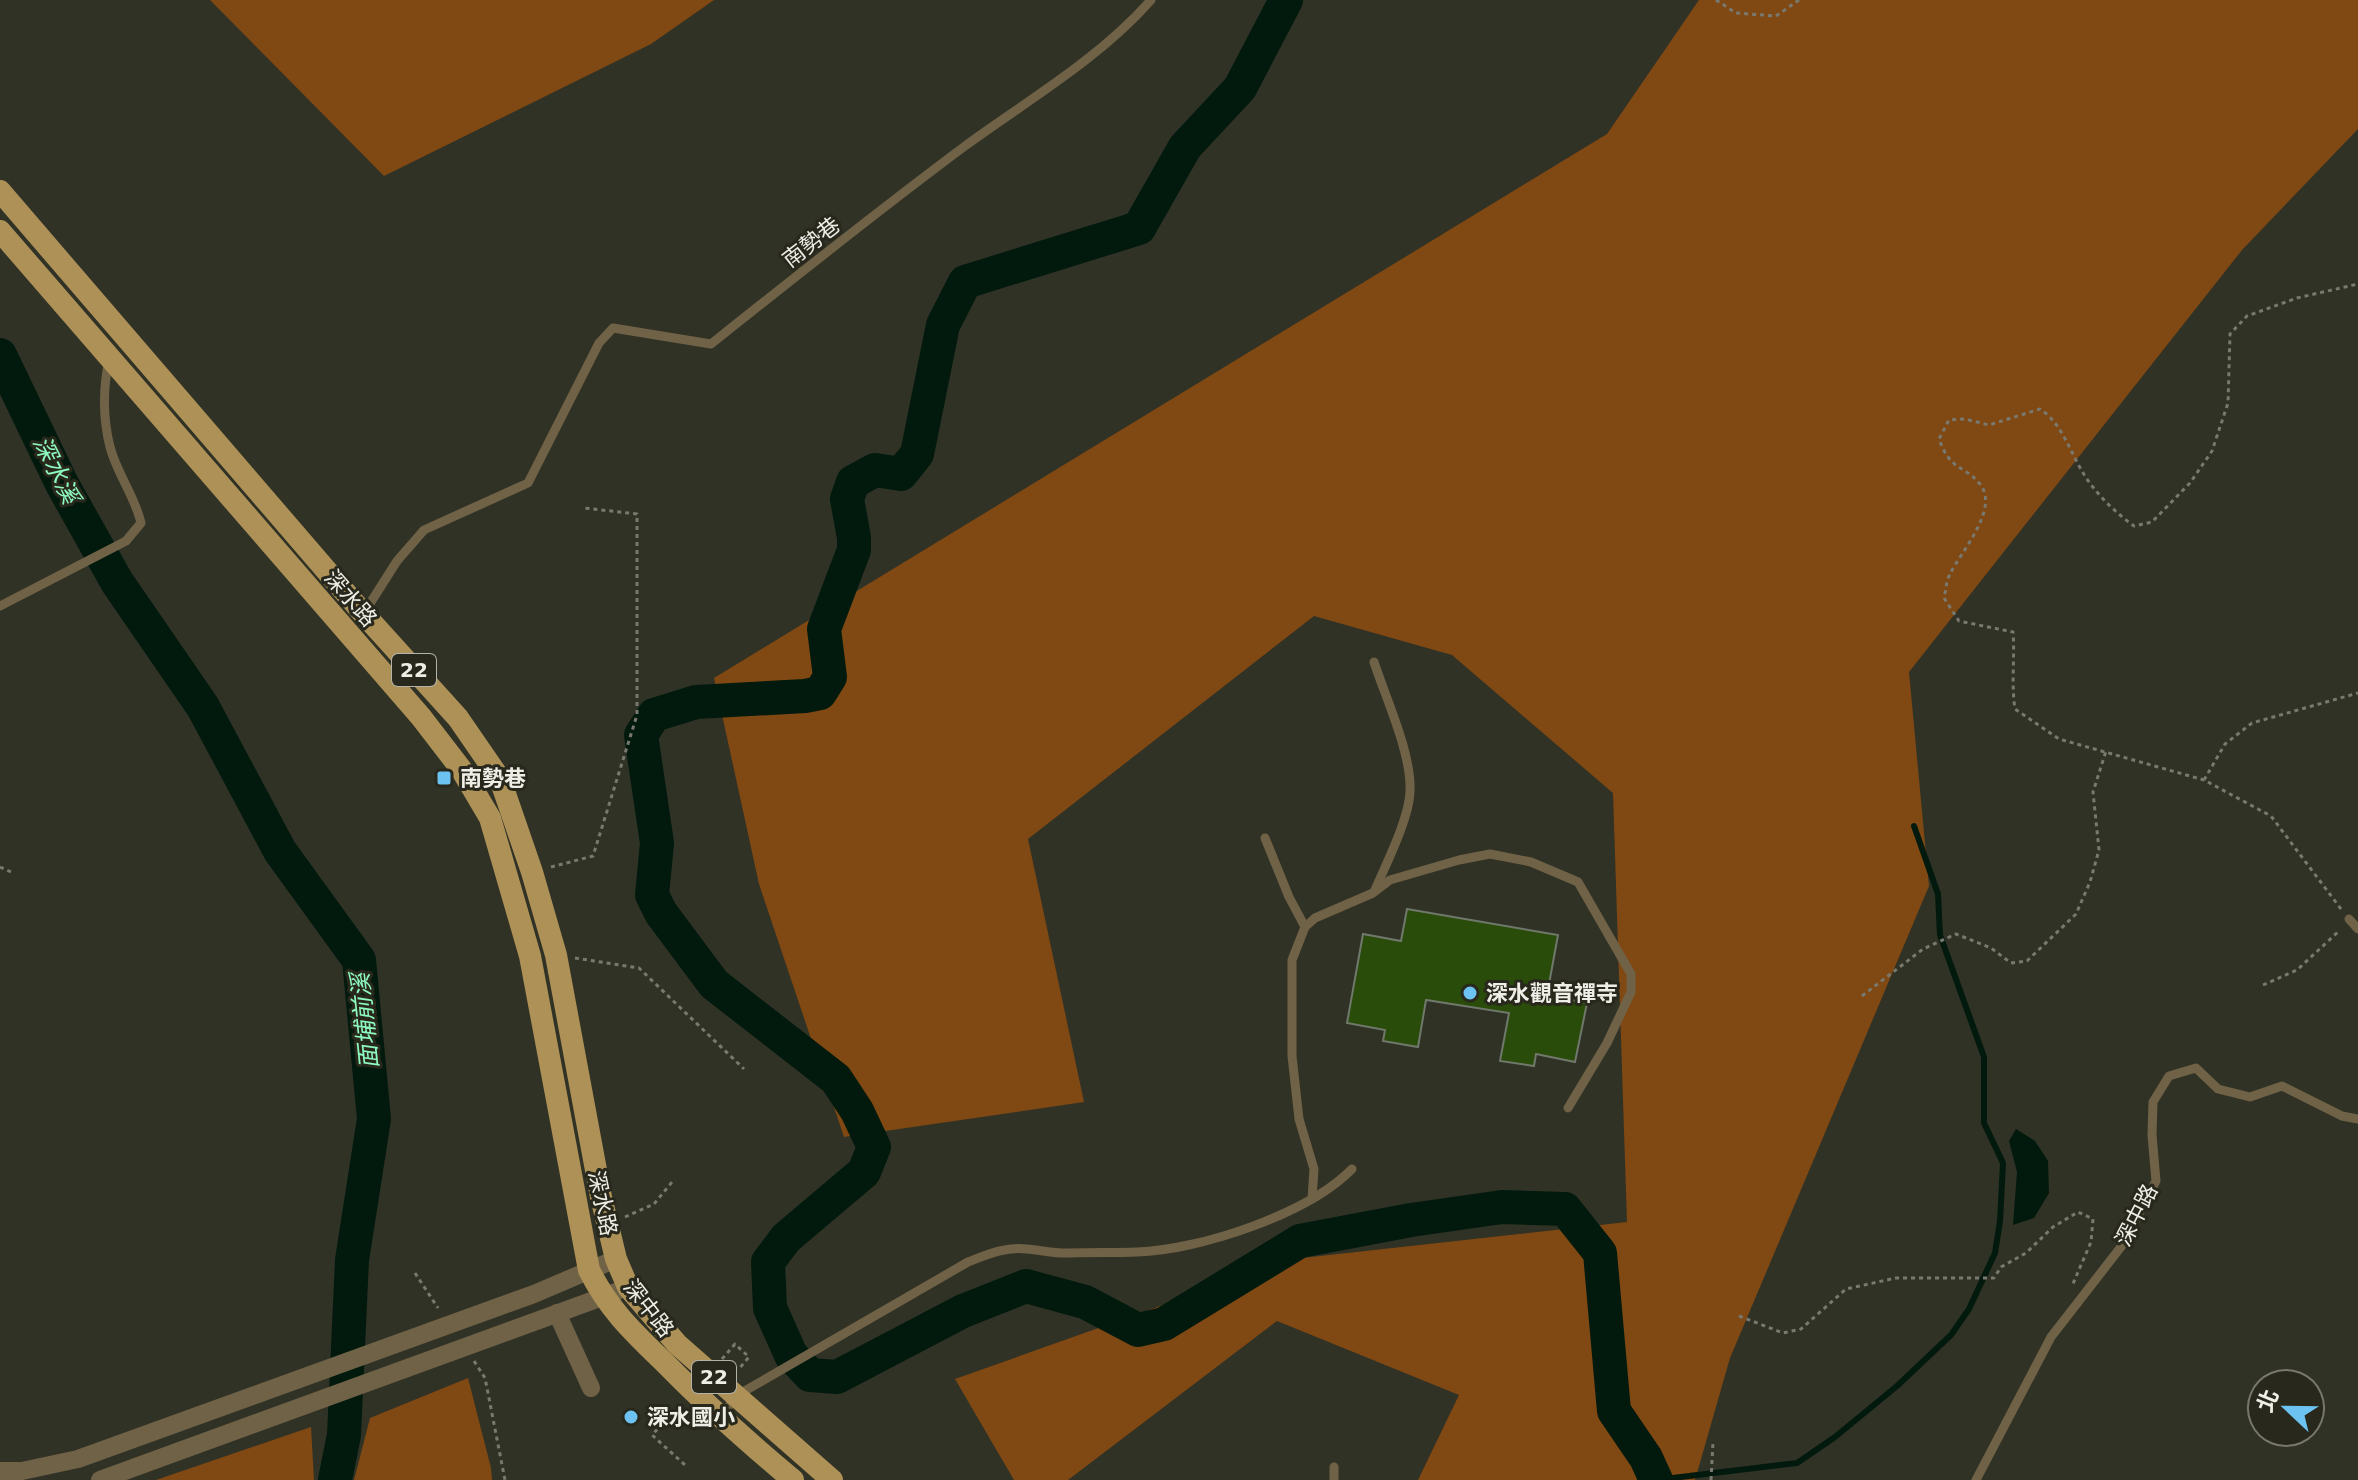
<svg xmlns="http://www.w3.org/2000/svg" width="2358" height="1480" font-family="'DejaVu Sans','Noto Sans TC',sans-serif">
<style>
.forest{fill:#804812}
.water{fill:#021a0e}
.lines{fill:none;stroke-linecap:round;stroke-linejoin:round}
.stream{stroke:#021a0e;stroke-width:6}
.river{stroke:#021a0e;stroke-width:34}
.building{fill:#2a4c0a;stroke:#70776b;stroke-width:2}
.path{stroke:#79796f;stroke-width:3;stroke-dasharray:4 4;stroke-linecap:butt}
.service{stroke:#706246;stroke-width:9}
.minor{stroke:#706246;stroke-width:18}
.primary{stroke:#ae9156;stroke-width:22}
.poi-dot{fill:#6cc3f2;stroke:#28281c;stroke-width:3}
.labels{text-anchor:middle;stroke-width:6;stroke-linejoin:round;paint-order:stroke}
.shield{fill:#28281c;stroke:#b3b3aa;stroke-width:2}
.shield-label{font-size:20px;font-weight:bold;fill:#eeeee7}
.street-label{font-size:22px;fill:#eeeee7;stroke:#28281c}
.poi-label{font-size:22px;font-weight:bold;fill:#eeeee7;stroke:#28281c;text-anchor:start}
.water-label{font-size:24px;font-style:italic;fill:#8dfac0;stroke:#28281c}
</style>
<rect width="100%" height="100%" fill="#313226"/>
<!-- forest -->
<g class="forest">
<polygon points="210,0 714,0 651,44 384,176"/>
<polygon points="1699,0 2358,0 2358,129 2242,250 1909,672 1929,886 1730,1358 1695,1480 1418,1480 1459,1395 1277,1321 1068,1480 1014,1480 955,1379 1293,1259 1627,1222 1613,793 1452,655 1314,616 1028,839 1084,1102 844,1137 759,884 714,678 1607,134"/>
<polygon points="468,1378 491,1468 492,1480 354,1480 370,1418"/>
<polygon points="311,1427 314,1480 156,1480"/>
</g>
<!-- water -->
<polygon class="water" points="2016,1129 2035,1141 2048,1161 2049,1193 2034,1218 2013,1225 2017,1172 2009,1141"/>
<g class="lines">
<!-- stream -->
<polyline class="stream" points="1656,1480 1797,1463 1835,1437 1897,1386 1951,1335 1969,1309 1995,1253 2000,1221 2003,1163 1984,1123 1984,1057 1940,935 1938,894 1914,826"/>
<!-- river -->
<g class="river">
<polyline points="1286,0 1240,88 1185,147 1139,228 965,282 943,325 917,454 901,474 875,470 853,482 847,499 854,538 854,550 824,629 830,677 820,693 805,696 696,702 654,715 641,735 657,843 652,895 661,913 714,984 836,1079 857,1111 874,1147 864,1172 786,1238 768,1262 770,1308 791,1355 810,1375 837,1377 963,1311 1026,1286 1085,1302 1138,1330 1164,1324 1300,1241 1411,1220 1502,1207 1565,1209 1600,1253 1614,1411 1646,1458 1656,1480"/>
<polyline points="0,355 62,484 117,582 203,707 280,851 359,960 374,1119 352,1260 344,1435 335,1480"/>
</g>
</g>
<!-- building -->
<polygon class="building" points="1407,909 1558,935 1547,995 1587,1003 1575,1062 1536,1054 1534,1066 1500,1061 1509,1013 1426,1000 1418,1047 1383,1041 1385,1030 1347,1023 1363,934 1401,941"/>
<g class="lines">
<!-- path -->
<g class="path">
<polyline points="1716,0 1736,13 1776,16 1799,0"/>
<polyline points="2204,780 2225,744 2252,723 2358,693"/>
<polyline points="0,867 11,872"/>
<polyline points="551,867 593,856 637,715 637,514 584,508"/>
<path d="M2341 909 2271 816 2204 780 2059 739 2015 709C2011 683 2015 658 2013 632L1959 621 1944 598C1946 590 1946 581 1950 574 1960 553 2000 509 1980 484 1962 463 1951 472 1939 439L1949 420 1965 419 1989 425 2040 409C2063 424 2070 453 2085 476 2098 496 2116 513 2134 526L2152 522 2190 483 2212 451 2228 403 2230 334 2247 316 2297 298 2358 284"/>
<polyline points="575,958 639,968 744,1069"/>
<polyline points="2263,985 2297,970 2339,931"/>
<polyline points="1862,996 1923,949 1956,934 1991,948 2011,963 2027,961 2076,914 2090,882 2099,850 2093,792 2106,751"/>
<polyline points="625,1217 654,1204 672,1182"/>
<polyline points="415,1273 438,1308"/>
<polyline points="1739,1316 1783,1333 1801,1329 1846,1289 1896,1278 1994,1278 2001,1267 2026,1253 2053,1227 2078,1212 2093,1219 2091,1242 2072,1286"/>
<polyline points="722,1359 735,1344 749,1357 738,1370"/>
<polyline points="474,1361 485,1378 505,1480"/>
<polyline points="679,1406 652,1435 685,1465"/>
<polyline points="1711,1480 1713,1442"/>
</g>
<!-- service -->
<g class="service">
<path d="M0 606 126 541 141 523C135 496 117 474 110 447 103 419 103 388 109 360"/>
<path d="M364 613 397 561 424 530 528 483 599 343 613 328 711 344C795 277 879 210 965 146 1028 100 1099 59 1151 0"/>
<path d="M1374 662C1386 699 1412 754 1410 792 1409 819 1386 864 1375 890"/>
<polyline points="1265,838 1289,897 1305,927"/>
<polyline points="2349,919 2358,929"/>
<polyline points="1312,1199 1314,1169 1299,1119 1292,1056 1292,960 1305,927 1315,918 1373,893 1390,880 1459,860 1490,854 1531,862 1578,882 1631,974 1631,992 1607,1043 1568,1108"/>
<path d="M722 1416 736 1396 968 1262C986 1255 1007 1246 1027 1249 1041 1250 1056 1254 1070 1253 1093 1252 1115 1253 1137 1252 1200 1250 1308 1214 1352 1169"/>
<polyline points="1334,1467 1334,1480"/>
<polyline points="1976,1480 2051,1337 2124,1243 2156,1181 2152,1135 2153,1102 2169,1076 2196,1068 2218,1089 2250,1097 2282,1086 2342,1116 2358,1119"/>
</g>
<!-- minor -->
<g class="minor">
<polyline points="557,1313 591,1388"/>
<polyline points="0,1471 22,1471 78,1459 534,1294 616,1259"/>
<polyline points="100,1480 616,1292"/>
</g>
<!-- primary -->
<g class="primary">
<polyline points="0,191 363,613 458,718 500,779 532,872 556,955 601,1197 616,1259 628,1287 677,1344 832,1480"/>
<path d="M0 231 421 717 461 769 490 818 530 956 589 1270C609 1310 634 1333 666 1364 706 1405 749 1443 793 1480"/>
</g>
</g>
<!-- markers -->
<g class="poi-dot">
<rect x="436" y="770" width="16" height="16" rx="4"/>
<circle cx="1470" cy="993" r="8"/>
<circle cx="631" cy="1417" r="8"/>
</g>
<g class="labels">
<!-- shield labels -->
<g class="shield">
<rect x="392" y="654" width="44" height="32" rx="6"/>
<rect x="692" y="1361" width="44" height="32" rx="6"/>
</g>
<g class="shield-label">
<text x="414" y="677">22</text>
<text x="714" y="1384">22</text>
</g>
<!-- street labels -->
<g class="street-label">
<text transform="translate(811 242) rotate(-38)" y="8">南勢巷</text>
<text transform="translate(351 598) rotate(49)" y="8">深水路</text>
<text transform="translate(603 1203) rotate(78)" y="8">深水路</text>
<text transform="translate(2136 1215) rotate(-63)" y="8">深中路</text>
<text transform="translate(649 1308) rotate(52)" y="8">深中路</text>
</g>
<!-- poi labels -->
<g class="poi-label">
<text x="460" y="786">南勢巷</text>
<text x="1486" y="1001">深水觀音禪寺</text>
<text x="647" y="1425">深水國小</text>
</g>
<!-- water labels -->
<g class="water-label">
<text transform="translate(56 470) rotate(63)" y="8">深水溪</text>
<text transform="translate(365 1021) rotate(-96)" y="8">面埔前溪</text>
</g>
</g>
<!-- north arrow -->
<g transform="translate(2286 1408) rotate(292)"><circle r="38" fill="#28281c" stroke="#77776d" stroke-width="2"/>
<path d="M0-6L14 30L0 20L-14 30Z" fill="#6cc3f2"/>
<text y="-12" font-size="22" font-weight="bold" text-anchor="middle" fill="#eeeee7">北</text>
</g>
</svg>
